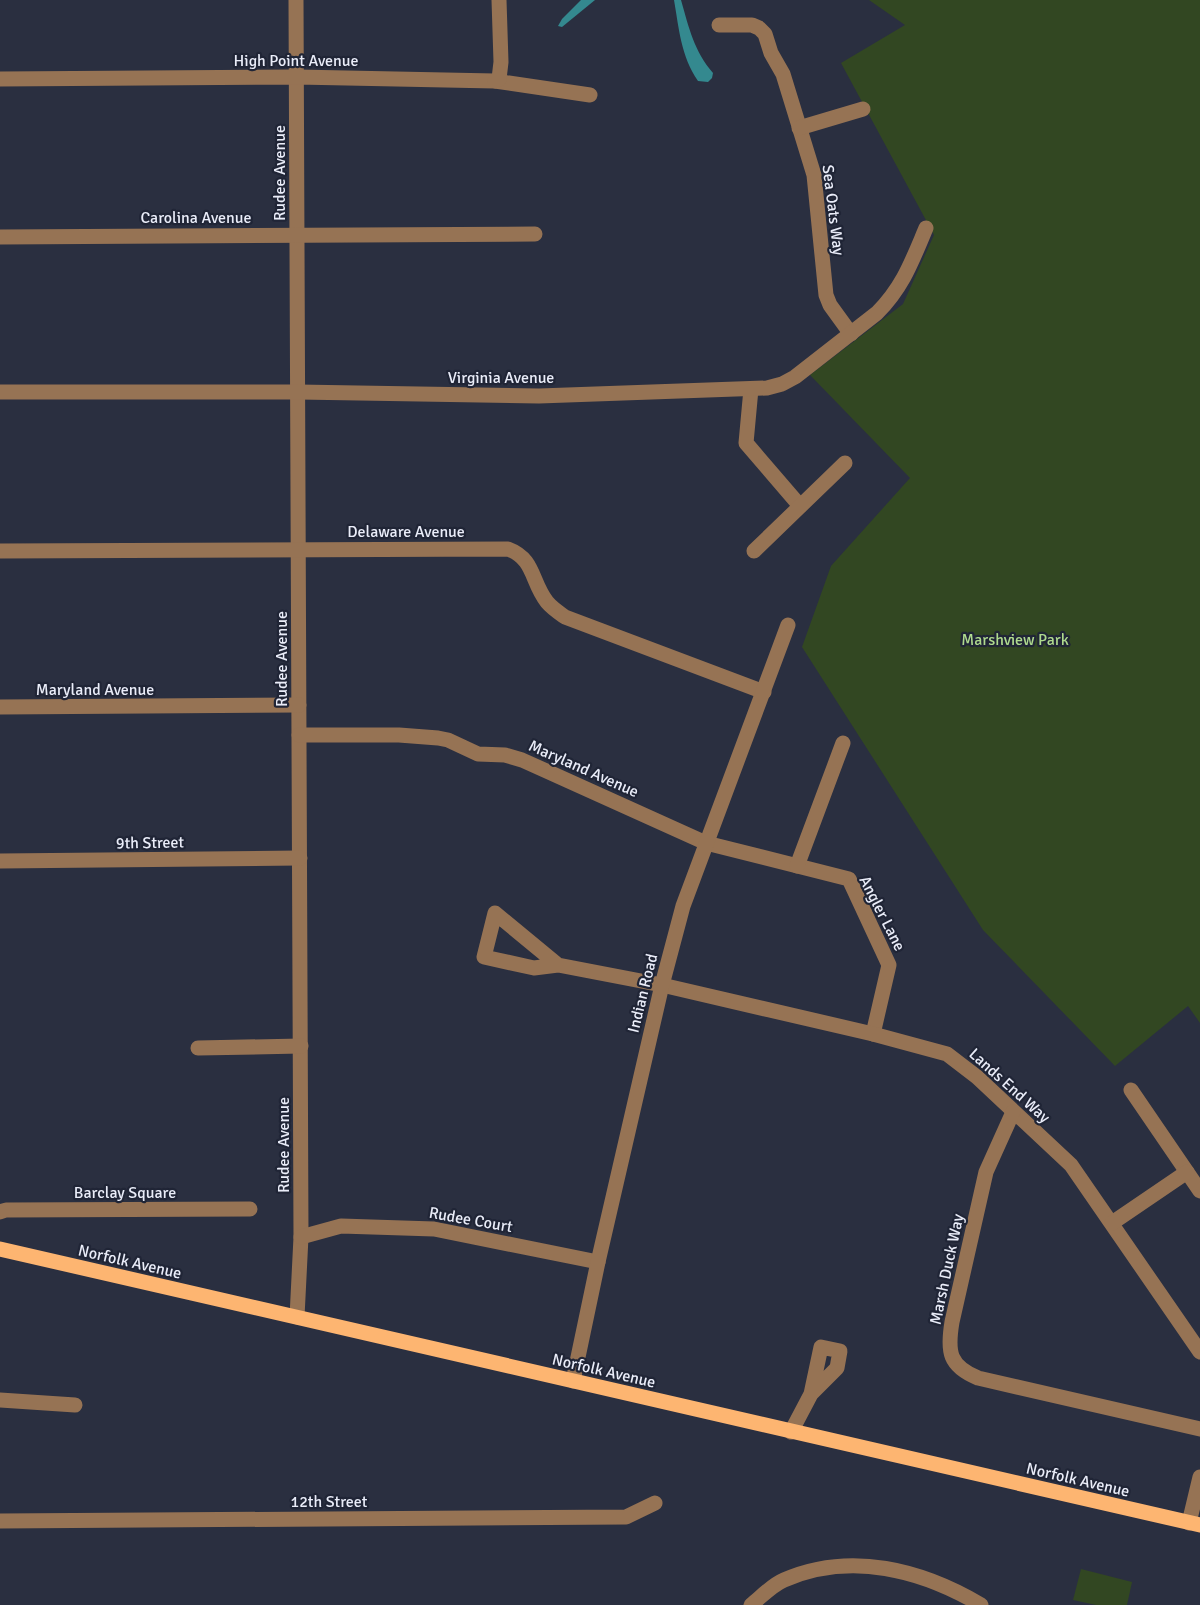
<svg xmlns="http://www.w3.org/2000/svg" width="1200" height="1605" font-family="Signika,sans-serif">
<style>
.green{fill:#324722}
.water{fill:#34898f}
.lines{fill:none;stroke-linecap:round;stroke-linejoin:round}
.minor{stroke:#967354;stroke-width:15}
.major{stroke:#fdb571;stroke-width:15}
.labels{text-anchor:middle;stroke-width:4.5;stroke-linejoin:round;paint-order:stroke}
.street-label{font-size:16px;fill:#eaedf9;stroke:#202536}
.park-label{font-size:16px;fill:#afda8e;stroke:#202536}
</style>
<rect width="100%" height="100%" fill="#2a2f40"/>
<!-- green -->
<g class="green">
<polygon points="869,0 1200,0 1200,1023 1188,1006 1115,1066 983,930 802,647 831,566 910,478 810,375 903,304 934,235 841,63 905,25"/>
<polygon points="1081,1569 1132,1582 1127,1605 1096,1605 1073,1600"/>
</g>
<!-- water -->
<g class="water">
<polygon points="581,0 595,0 562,27 558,26 562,19"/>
<path d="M674 0H681C689 28 694 51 713 73L712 78 708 82 698 81C681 56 679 29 674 0Z"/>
</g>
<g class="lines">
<!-- minor -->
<g class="minor">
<polyline points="296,0 301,1237 297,1317"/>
<polyline points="719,25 752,25 759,28 765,34 771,53 783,74 814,175 826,295 830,305 851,334"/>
<polyline points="0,79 297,77 495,81 590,95"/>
<polyline points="495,81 499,79 501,62 499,0"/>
<polyline points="799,128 863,109"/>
<polyline points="0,237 535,234"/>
<polyline points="751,389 746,443 800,506"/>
<path d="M0 392H298L539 396 767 388 782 384 795 377 877 313C903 287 912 261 926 228"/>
<path d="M0 551 508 549C535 559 531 582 547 602 552 608 558 612 565 617L764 692"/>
<polyline points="754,551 845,463"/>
<polyline points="0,707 299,705"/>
<polyline points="299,735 399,735 438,738 448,740 478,754 505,755 522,760 706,843 849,879 889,965 873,1034"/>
<polyline points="0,861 300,858"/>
<polyline points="797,866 843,743"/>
<polyline points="558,965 534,968 484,957 495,913 558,965 662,985 873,1034 947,1054 977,1077 1071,1165 1200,1352"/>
<polyline points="198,1048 301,1046"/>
<polyline points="1131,1090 1200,1191"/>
<path d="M1013 1112 986 1172 952 1322C947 1352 949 1366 978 1378L1200 1429"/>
<polyline points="0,1212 6,1210 250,1209"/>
<polyline points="1112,1223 1187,1172"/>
<polyline points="301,1237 341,1226 434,1229 598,1262"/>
<polyline points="573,1381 598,1262 662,985 683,906 788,625"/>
<polyline points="0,1400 75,1405"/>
<polyline points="791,1432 811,1394 837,1368 840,1351 821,1347 811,1394"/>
<polyline points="0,1521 626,1517 655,1503"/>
<polyline points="1189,1523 1200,1477"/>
<path d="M751 1605C761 1597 772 1585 784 1580 851 1551 922 1570 981 1605"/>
</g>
<!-- major -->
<polyline class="major" points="0,1249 1200,1525"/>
</g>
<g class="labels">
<!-- street labels -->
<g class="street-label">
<text x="296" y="66">High Point Avenue</text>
<text transform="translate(279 173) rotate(-90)" y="6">Rudee Avenue</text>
<text transform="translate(834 210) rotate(83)" y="6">Sea Oats Way</text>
<text x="196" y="223">Carolina Avenue</text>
<text x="501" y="383">Virginia Avenue</text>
<text x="406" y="537">Delaware Avenue</text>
<text transform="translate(281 659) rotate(-90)" y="6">Rudee Avenue</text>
<text x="95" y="695">Maryland Avenue</text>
<text transform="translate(584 768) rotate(24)" y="6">Maryland Avenue</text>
<text transform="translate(150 842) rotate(-1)" y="6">9th Street</text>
<text transform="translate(883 913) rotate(63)" y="6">Angler Lane</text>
<text transform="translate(642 993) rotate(-76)" y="6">Indian Road</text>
<text transform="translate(1010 1085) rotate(42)" y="6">Lands End Way</text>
<text transform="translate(283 1145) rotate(-90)" y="6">Rudee Avenue</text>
<text x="125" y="1198">Barclay Square</text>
<text transform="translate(471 1219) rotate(10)" y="6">Rudee Court</text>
<text transform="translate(130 1261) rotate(13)" y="6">Norfolk Avenue</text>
<text transform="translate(946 1269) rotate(-78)" y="6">Marsh Duck Way</text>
<text transform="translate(604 1370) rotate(13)" y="6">Norfolk Avenue</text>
<text transform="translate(1078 1479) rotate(13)" y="6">Norfolk Avenue</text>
<text x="329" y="1507">12th Street</text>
</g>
<!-- park labels -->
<g class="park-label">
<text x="1015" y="645">Marshview Park</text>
</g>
</g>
</svg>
